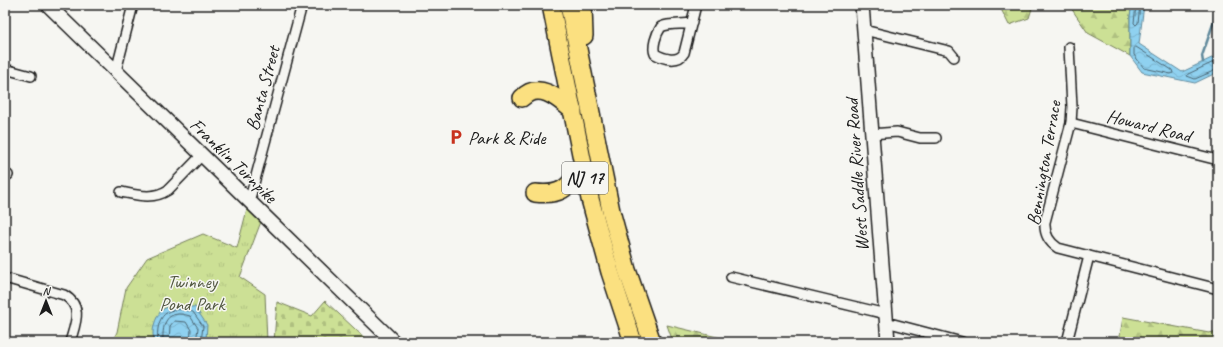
<svg xmlns="http://www.w3.org/2000/svg" width="1223" height="347" font-family="Caveat,sans-serif">
<style>
.grass{fill:url(#grass-tufts);stroke:#747e58}
.forest{fill:url(#forest-firs);stroke:#747e58}
.cemetery{fill:url(#cemetery-stones);stroke:#747e58}
.water{fill:url(#water-waves);stroke:#61899b}
.lines{fill:none;stroke-linecap:round;stroke-linejoin:round}
.shore{stroke:#4a6471;stroke-width:1}
.stream{stroke:#61899b;stroke-width:2.5}
.street-casing{stroke:#1c1c1c;stroke-width:12}
.secondary-casing{stroke:#1c1c1c;stroke-width:16}
.highway-casing{stroke:#1c1c1c;stroke-width:20}
.street{stroke:#f6f6f2;stroke-width:9}
.secondary{stroke:#f6f6f2;stroke-width:13}
.highway{stroke:#fbe080;stroke-width:17}
.labels{text-anchor:middle;stroke-width:3;stroke-linejoin:round;paint-order:stroke}
.shield{fill:#f6f6f2;stroke:#5d5d5c;stroke-width:1}
.shield-label{font-size:18px;font-weight:bold;fill:#1c1c1c}
.street-label{font-size:19px;fill:#1c1c1c;stroke:#f6f6f2}
.poi-label{font-size:19px;fill:#1c1c1c;stroke:#f6f6f2;text-anchor:start}
.park-label{font-size:19px;fill:#515740;stroke:#f6f6f2}
</style>
<defs>
<pattern id="grass-tufts" width="24" height="20" patternUnits="userSpaceOnUse"><rect width="24" height="20" fill="#cce095"/><path d="M3 7l-1-3M5 7V3M7 7l1-3M15 17l-1-3M17 17v-4M19 17l1-3" fill="none" stroke="#afc080"/></pattern>
<pattern id="forest-firs" width="22" height="20" patternUnits="userSpaceOnUse"><rect width="22" height="20" fill="#cce095"/><path d="M5 1l3.5 6h-7zM16 11l3.5 6h-7z" fill="#afc080"/></pattern>
<pattern id="cemetery-stones" width="16" height="16" patternUnits="userSpaceOnUse"><rect width="16" height="16" fill="#cce095"/><path d="M2 7V4a2 2 0 0 1 4 0v3zM10 15v-3a2 2 0 0 1 4 0v3z" fill="#afc080"/></pattern>
<pattern id="water-waves" width="16" height="10" patternUnits="userSpaceOnUse"><rect width="16" height="10" fill="#8fd1f0"/><path d="M0 5q4-4 8 0t8 0" fill="none" stroke="#7bb3cd"/></pattern>
</defs>
<rect width="100%" height="100%" fill="#f6f6f2"/>
<filter id="ink" filterUnits="userSpaceOnUse"><feTurbulence type="fractalNoise" baseFrequency=".025" numOctaves="2"/><feDisplacementMap in="SourceGraphic" scale="8" xChannelSelector="R" yChannelSelector="G"/><feConvolveMatrix kernelMatrix="1 2 1 2 8 2 1 2 1" color-interpolation-filters="sRGB"/></filter>
<g filter="url(#ink)">
<!-- grass -->
<polygon class="grass" points="249,202 262,219 240,277 265,294 267,342 112,342 117,332 126,288 147,258 203,234 237,248"/>
<!-- forest -->
<g class="forest">
<polygon points="999,5 1033,5 1029,18 1009,25"/>
<polygon points="1069,5 1132,5 1130,16 1130,56 1088,33"/>
<polygon points="1123,317 1209,333 1218,331 1218,342 1119,342"/>
<polygon points="667,325 738,342 673,342"/>
</g>
<!-- cemetery -->
<polygon class="cemetery" points="325,301 369,342 274,342 277,302 312,316"/>
<!-- water -->
<g class="water">
<polygon points="1132,5 1144,5 1139,44 1182,72 1218,55 1218,72 1195,83 1142,72 1130,56 1130,16"/>
<path d="M171 306 195 307 207 325 206 340 203 342H155C150 333 155 317 162 310 164 308 168 307 171 306Z"/>
</g>
<g class="lines">
<!-- shore -->
<g class="shore">
<polyline points="1136,5 1134,23 1136,25 1138,23 1140,5"/>
<polygon points="1136,47 1172,70 1173,73 1171,74 1144,68 1134,55 1134,49"/>
<polyline points="1218,60 1188,74 1187,76 1195,79 1218,69"/>
<path d="M158 342C155 316 167 304 193 312L203 326 201 342"/>
<path d="M163 342C162 322 167 309 190 316L198 328 196 342"/>
<polyline points="169,342 170,326 174,321 186,322 191,330 190,342"/>
</g>
<!-- stream -->
<polyline class="stream" points="1203,62 1202,56 1214,21 1216,5"/>
<defs>
<g id="street">
<path d="M692 23C682 25 670 23 661 27 656 34 652 47 655 54 664 59 678 63 684 53L696 5"/>
<polyline points="864,30 949,51 954,57"/>
<path d="M1069 47 1072 107 1071 123 1045 222C1044 234 1049 242 1058 248L1218 289"/>
<polyline points="5,69 31,76"/>
<polyline points="116,71 133,5"/>
<polyline points="1071,123 1218,160"/>
<polyline points="871,134 897,132 920,138 936,138"/>
<polyline points="5,174 8,175"/>
<path d="M121 192C137 195 153 200 168 190L201 156"/>
<polyline points="249,202 302,5"/>
<polyline points="731,277 886,314"/>
<path d="M5 278 64 295C84 307 75 324 70 342"/>
<polyline points="886,322 962,342"/>
<polyline points="1067,342 1089,256"/>
</g>
<g id="secondary">
<polyline points="48,5 394,342"/>
<polyline points="862,5 888,342"/>
</g>
<g id="highway">
<polyline points="551,5 590,199 610,272 633,342"/>
<polyline points="569,5 611,211 627,270 652,342"/>
<polyline points="583,5 584,36"/>
<path d="M522 98C539 80 560 100 573 111"/>
<path d="M535 193C561 196 567 188 583 169"/>
</g>
</defs>
<!-- street casing -->
<use href="#street" class="street-casing"/>
<!-- secondary casing -->
<use href="#secondary" class="secondary-casing"/>
<!-- highway casing -->
<use href="#highway" class="highway-casing"/>
<!-- street -->
<use href="#street" class="street"/>
<!-- secondary -->
<use href="#secondary" class="secondary"/>
<!-- highway -->
<use href="#highway" class="highway"/>
</g>
</g>
<!-- icons -->
<defs>
<symbol id="parking-bare" viewBox="-9 -9 18 18"><path d="M-3.5-5.5H1a3.5 3.5 0 0 1 0 7H-1V5.5H-3.5ZM-1-3.4V-.6H.8a1.4 1.4 0 0 0 0-2.8Z" fill="#c8321e" stroke="#f6f6f2" stroke-width="2.5" paint-order="stroke"/></symbol>
</defs>
<g fill-rule="evenodd">
<use href="#parking-bare" x="445" y="126" width="22" height="22"/>
</g>
<g class="labels">
<!-- shield labels -->
<rect class="shield" x="562" y="162" width="46" height="32" rx="3"/>
<g class="shield-label">
<text x="585" y="184">NJ 17</text>
</g>
<!-- street labels -->
<g class="street-label">
<text transform="translate(262 88) rotate(-75)" y="7">Banta Street</text>
<text transform="translate(1149 125) rotate(14)" y="7">Howard Road</text>
<text transform="translate(234 160) rotate(44)" y="7">Franklin Turnpike</text>
<text transform="translate(1043 163) rotate(-80)" y="7">Bennington Terrace</text>
<text transform="translate(856 175) rotate(-94)" y="7">West Saddle River Road</text>
</g>
<!-- poi labels -->
<g class="poi-label">
<text x="468" y="144">Park &amp; Ride</text>
</g>
<!-- park labels -->
<g class="park-label">
<text x="192" y="288">Twinney<tspan x="192" dy="22">Pond Park</tspan></text>
</g>
</g>
<!-- margin -->
<rect width="1223" height="347" fill="none" stroke="#f6f6f2" stroke-width="20"/>
<rect x="10" y="10" width="1203" height="327" fill="none" stroke="#1c1c1c" stroke-width="1.5" filter="url(#ink)"/>
<!-- north arrow -->
<g transform="translate(46 301)" stroke="#f6f6f2" stroke-width="3" paint-order="stroke">
<path d="M0-3L7 15L0 10L-7 15Z" fill="#1c1c1c"/>
<text y="-6" font-size="11" font-weight="bold" text-anchor="middle" fill="#1c1c1c">N</text>
</g>
</svg>
